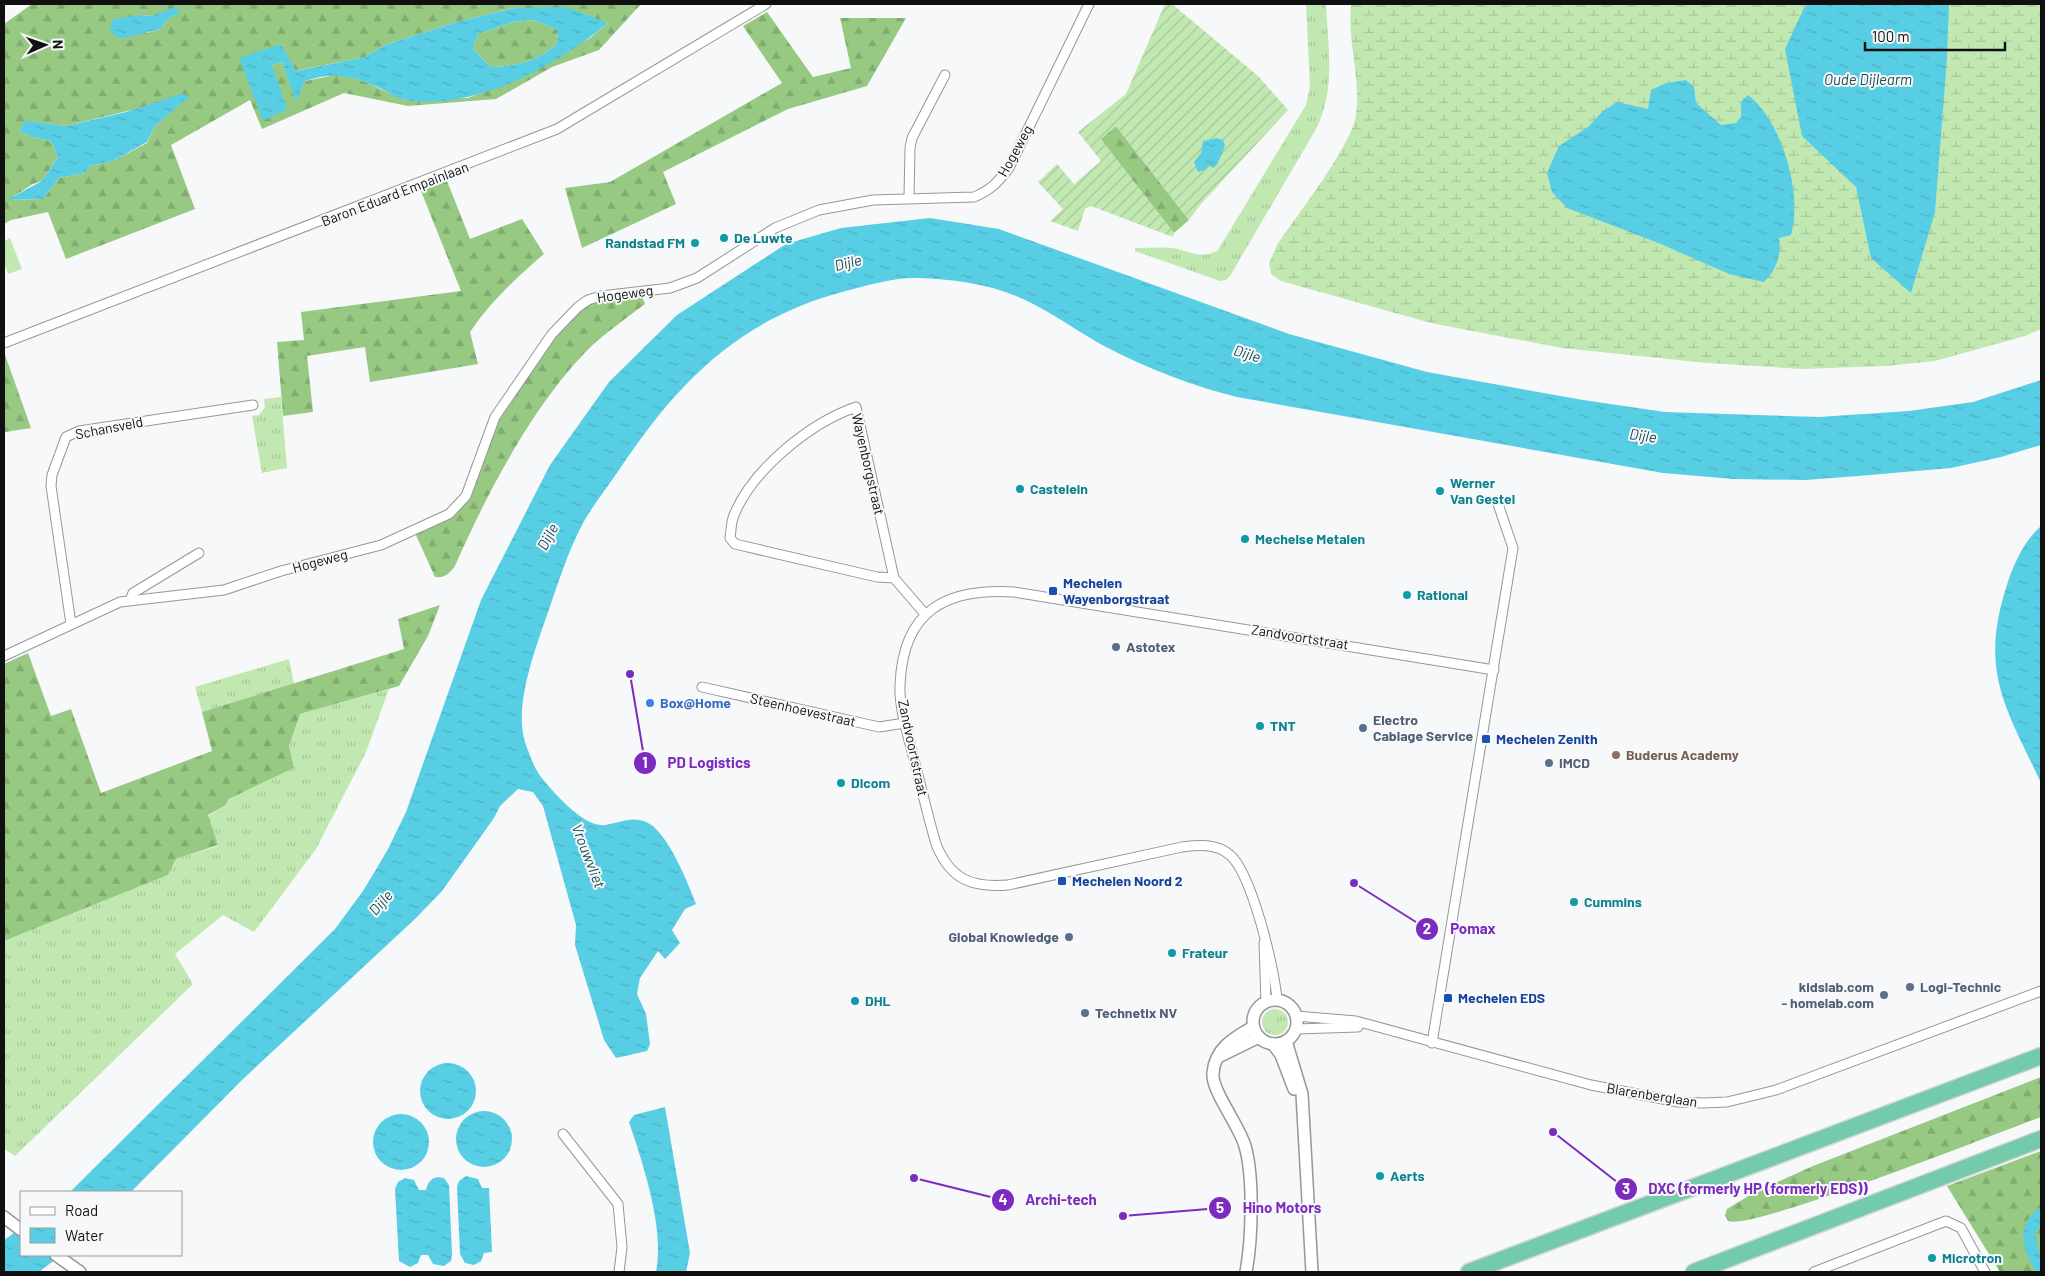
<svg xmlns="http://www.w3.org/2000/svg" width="2045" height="1276" font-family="Barlow,sans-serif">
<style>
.grass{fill:url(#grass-tufts)}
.forest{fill:url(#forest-firs);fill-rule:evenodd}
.wetland{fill:url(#wetland-marsh)}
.park{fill:#c2e8b2}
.garden{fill:url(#garden-furrows)}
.water{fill:url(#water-ripples);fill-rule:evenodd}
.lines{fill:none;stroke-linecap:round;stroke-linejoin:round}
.minor-casing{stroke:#969798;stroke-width:11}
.tertiary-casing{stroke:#969798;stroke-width:14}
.motorway-casing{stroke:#d4d4d4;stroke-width:19}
.minor{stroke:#fff;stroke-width:9}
.tertiary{stroke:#fff;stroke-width:11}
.motorway{stroke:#73cbab;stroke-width:16}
.culture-dot{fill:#0f9aa8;stroke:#f7f8f9;stroke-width:2}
.transit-dot{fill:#1a4fb4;stroke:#f7f8f9;stroke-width:2}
.service-dot{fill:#5c6f8a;stroke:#f7f8f9;stroke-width:2}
.shop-dot{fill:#3f7fe0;stroke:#f7f8f9;stroke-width:2}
.education-dot{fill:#8d6e63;stroke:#f7f8f9;stroke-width:2}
.labels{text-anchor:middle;stroke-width:4;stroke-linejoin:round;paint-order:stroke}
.street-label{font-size:14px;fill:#101011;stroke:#f7f8f9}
.culture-label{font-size:14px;font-weight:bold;fill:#0d838f;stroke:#f7f8f9;text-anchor:start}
.transit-label{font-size:14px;font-weight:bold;fill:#164399;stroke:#f7f8f9;text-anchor:start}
.service-label{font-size:14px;font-weight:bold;fill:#4e5e75;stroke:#f7f8f9;text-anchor:start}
.shop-label{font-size:14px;font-weight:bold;fill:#366cbe;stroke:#f7f8f9;text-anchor:start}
.education-label{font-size:14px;font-weight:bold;fill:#785e54;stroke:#f7f8f9;text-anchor:start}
.water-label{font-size:15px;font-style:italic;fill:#184c55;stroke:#f7f8f9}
.leader{fill:none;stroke:#7b2cbf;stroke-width:2}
.callout-dot{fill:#7b2cbf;stroke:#f7f8f9;stroke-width:2}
.mark-label{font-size:15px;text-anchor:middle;font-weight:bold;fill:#fff}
.callout-label{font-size:15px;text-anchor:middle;font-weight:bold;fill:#7b2cbf;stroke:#f7f8f9;stroke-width:4;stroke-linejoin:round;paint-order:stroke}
</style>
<defs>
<pattern id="grass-tufts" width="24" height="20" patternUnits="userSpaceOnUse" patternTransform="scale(1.25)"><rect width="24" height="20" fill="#c2e8b2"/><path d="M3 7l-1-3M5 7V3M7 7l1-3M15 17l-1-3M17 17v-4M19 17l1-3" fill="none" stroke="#a6c698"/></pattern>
<pattern id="forest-firs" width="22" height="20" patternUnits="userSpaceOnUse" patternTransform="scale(1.25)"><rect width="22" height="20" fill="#97c983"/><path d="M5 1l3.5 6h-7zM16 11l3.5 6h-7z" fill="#81ac70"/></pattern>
<pattern id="wetland-marsh" width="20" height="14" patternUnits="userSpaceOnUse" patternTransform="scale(1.25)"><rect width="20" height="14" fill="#c2e8b2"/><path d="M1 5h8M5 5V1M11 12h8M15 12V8" fill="none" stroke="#a6c698"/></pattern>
<pattern id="garden-furrows" width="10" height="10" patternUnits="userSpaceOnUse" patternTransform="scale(1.25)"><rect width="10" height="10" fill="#c2e8b2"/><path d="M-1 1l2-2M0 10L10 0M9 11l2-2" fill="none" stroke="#a6c698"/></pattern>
<pattern id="water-ripples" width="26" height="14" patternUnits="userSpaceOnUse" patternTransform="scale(1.25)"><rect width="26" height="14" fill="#58cee4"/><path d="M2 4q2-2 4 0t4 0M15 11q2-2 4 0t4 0" fill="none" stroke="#4cb0c3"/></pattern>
</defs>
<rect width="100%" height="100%" fill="#f7f8f9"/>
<!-- grass -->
<g class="grass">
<path d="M1306 4H1326C1328 46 1336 90 1316 129L1230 276 1226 280 1220 281 1135 251V248C1147 248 1160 247 1172 248 1189 250 1201 261 1218 250L1306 105 1310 86Z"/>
<polygon points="281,397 287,468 262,473 252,416 259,415 265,407 264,399"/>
<polygon points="289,659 294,684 202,712 195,687"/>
<polygon points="389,689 366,752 316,849 254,932 223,915 175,954 193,984 15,1156 4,1149 4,941 168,875 176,859 218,846 208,816 224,806 229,799 294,768 289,746 300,714"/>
<circle cx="1275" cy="1022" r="13"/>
</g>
<!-- forest -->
<g class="forest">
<path d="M32 4H641L599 50 552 67 496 99 408 106 344 93 262 129 250 100 171 145 195 209 66 259 48 212 11 220 4 224V24ZM514 8 608 23 590 38 525 76 468 98 404 100 366 82 340 74 305 81 296 101 282 62 272 65 281 44 295 71 365 57 385 45 457 22ZM180 12 166 20 161 29 146 33 141 15 152 16ZM189 96 154 127 147 143 113 161 90 166 85 173 59 178 43 199 8 200 33 184 42 181 58 157 51 141 32 137 19 131 25 122 66 126Z"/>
<polygon points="767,12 813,77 851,68 840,18 906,18 867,86 788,109 663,172 676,204 582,248 565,188 610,182 782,83 743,26"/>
<path d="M533 20 558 30 557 44C537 62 516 66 491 67L473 49 478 34 514 22Z"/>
<polygon points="1116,126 1189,220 1174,233 1100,139"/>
<path d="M447 181 470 239 522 219 544 254C516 278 491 301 470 332L478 364 370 382 365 347 307 356 313 412 283 416 277 342 304 340 301 312 461 291 421 191Z"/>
<path d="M641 294 645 304C629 316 612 328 597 341 538 395 487 493 455 566 449 574 445 578 435 577L415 533 457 510 492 428 563 326 590 302Z"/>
<polygon points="4,352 31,428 5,432 4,427"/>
<polygon points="440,605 428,636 399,686 300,714 289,746 294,768 229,799 224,806 208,815 218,845 176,859 168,875 4,941 4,664 28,653 51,716 71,709 101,793 212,751 202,712 404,649 398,619"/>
<path d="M2041 1077V1117C2000 1132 1752 1231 1728 1221L1725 1215 1727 1209 1755 1192 1813 1166Z"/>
<polygon points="2041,1151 2041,1272 2000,1272 1947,1186"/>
</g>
<!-- wetland -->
<path class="wetland" d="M1351 4H2041V329L2025 336 1935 361 1885 366 1802 369 1707 363 1562 348 1431 323 1281 281 1271 274 1269 263 1277 245C1295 218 1353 144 1356 115 1361 78 1347 40 1351 4Z"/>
<!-- park -->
<polygon class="park" points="10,238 22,269 8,274 4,263 4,241"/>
<!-- garden -->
<polygon class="garden" points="1165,4 1172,4 1258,76 1288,110 1201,204 1189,220 1116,126 1101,139 1174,233 1173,237 1091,206 1085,209 1078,231 1050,221 1063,209 1038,182 1057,164 1074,184 1101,161 1078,132 1126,94"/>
<!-- water -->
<g class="water">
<polygon points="1808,4 1949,4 1947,58 1935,212 1911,293 1871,258 1856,187 1802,136 1785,49 1804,8"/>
<polygon points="175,7 181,12 166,20 161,29 120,39 110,31 113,19 141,15 152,16"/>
<path d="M566 7 608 23C556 66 475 111 406 100 398 99 389 93 382 89 353 76 335 71 305 81L296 102 282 62 272 65 287 109 263 121 239 58 281 44 296 71 365 57 385 45 457 22 514 8ZM533 20 558 30 557 44C537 62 516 66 491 67L473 49 478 34 514 22Z"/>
<path d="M1686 80 1694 87 1696 103 1721 125 1736 123 1741 117V102L1748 95C1782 121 1803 194 1791 235L1779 238C1782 255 1776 270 1764 282L1729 274 1661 244 1567 208 1552 192 1547 173 1559 146 1588 127 1602 112 1617 102 1648 109 1651 90 1666 83Z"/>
<polygon points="181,94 190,96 154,127 147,142 113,161 90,166 85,173 59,178 43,199 7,200 42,181 58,157 51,141 32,137 19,131 25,121 66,126 126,112"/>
<polygon points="1217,138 1223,140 1225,146 1217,165 1213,168 1209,165 1205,170 1198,172 1194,162 1201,153 1203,141"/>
<path d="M930 218 999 229 1289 334 1427 372 1583 400 1665 412 1819 417 1909 411 1973 402 2041 380V445L2001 457 1951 468 1858 476 1806 480 1733 479 1663 473 1237 397C1192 386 1147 368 1106 347 1078 332 1052 312 1023 299 991 284 952 279 917 278 893 277 866 286 842 292 738 320 677 383 619 470 607 488 593 505 583 523 567 553 557 587 546 618 534 652 514 707 525 742 529 753 534 768 541 777 553 792 584 828 605 825 620 823 632 815 648 823 668 833 688 883 696 904L685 909 672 930 680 943 665 959 658 951 640 978 637 994 646 1014 650 1044 647 1051 616 1058 604 1040 575 945 576 925 543 806 533 792 518 789 500 806 494 818 442 891 416 918 242 1080 131 1192H70L335 929 363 891 387 851 406 812 481 600 550 465 609 382 677 315 786 244 841 228Z"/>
<path d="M2041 526V783C2007 709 1979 673 2006 588 2013 565 2023 542 2041 526Z"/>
<circle cx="448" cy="1091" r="28"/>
<path d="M665 1107 690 1253 686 1272H656C665 1229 643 1164 629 1122L634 1115Z"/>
<circle cx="484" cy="1139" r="28"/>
<circle cx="401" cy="1142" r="28"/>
<polygon points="466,1176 478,1179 482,1188 489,1188 492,1252 484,1253 481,1261 474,1265 465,1263 460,1254 457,1187 459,1181"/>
<path d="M405 1178 414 1180 419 1190H426C428 1180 434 1175 444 1178L449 1185 452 1255 451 1261 444 1266 433 1264 428 1255H421L418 1263 410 1267 399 1261 395 1189 398 1182Z"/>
<path d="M2041 1207V1224L2035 1233 2041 1261V1272H2036C2027 1255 2016 1236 2030 1217 2033 1213 2038 1210 2041 1207Z"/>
<polygon points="21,1228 21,1255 61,1255 39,1272 4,1272 4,1240"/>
</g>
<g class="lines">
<defs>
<g id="minor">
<polyline points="909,197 910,148 912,138 945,75"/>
<polyline points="4,343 557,129 766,4"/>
<path d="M894 578 877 577 735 544 730 538C731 531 731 522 734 515 753 469 810 423 856 407L894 578 925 614"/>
<polyline points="130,600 133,593 199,553"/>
<polyline points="71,624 51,486 52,475 66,437 79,431 253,405"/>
<path d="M4 656 120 602 224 590 281 571 381 545 449 514 466 496 495 417 552 334 578 307 588 300 601 296 670 288 697 278 775 228 819 210 873 200 974 197C991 190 998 182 1009 168L1089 4"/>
<polyline points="702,687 879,727 905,723"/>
<polyline points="1264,943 1266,1002"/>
<path d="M1277 1000C1275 970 1252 874 1230 855 1216 843 1199 845 1182 847L1008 885C971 888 950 879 936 844 928 817 922 790 915 763 909 738 899 710 900 685 903 610 946 588 1014 592L1494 670"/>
<polyline points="1296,1016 1356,1021 1591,1085 1678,1102 1703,1103 1727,1102 1776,1090 2041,991"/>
<polyline points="1296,1029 1358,1027"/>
<polyline points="1432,1043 1513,548 1497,501"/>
<polyline points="563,1134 618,1204 622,1247 619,1272"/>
<polyline points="1814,1272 1946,1221 1961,1228 1985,1272"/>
</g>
<g id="tertiary">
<circle cx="1275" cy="1022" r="22"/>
<polyline points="1286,1041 1302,1094 1312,1272"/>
<polyline points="1273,1044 1281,1055 1294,1089"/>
<polyline points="1218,1057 1259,1037"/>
<polyline points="4,1217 21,1230"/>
<polyline points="56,1255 80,1272"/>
<path d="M1246 1272C1252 1240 1254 1177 1245 1146 1239 1125 1211 1090 1213 1073 1215 1048 1234 1038 1253 1027"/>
</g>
<g id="motorway">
<polyline points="1469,1272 2041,1056"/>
<polyline points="1694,1272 2041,1139"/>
</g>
</defs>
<!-- minor casing -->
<use href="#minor" class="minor-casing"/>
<!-- tertiary casing -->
<use href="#tertiary" class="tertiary-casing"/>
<!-- motorway casing -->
<use href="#motorway" class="motorway-casing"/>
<!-- minor -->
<use href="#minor" class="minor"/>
<!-- tertiary -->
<use href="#tertiary" class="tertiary"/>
<!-- motorway -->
<use href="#motorway" class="motorway"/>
</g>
<!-- markers -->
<g class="culture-dot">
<circle cx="724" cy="238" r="5"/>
<circle cx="695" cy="243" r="5"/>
<circle cx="1020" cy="489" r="5"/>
<circle cx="1440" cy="491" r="5"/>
<circle cx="1245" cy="539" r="5"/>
<circle cx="1407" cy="595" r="5"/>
<circle cx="1260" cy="726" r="5"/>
<circle cx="841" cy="783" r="5"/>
<circle cx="1574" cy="902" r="5"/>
<circle cx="1172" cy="953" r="5"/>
<circle cx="855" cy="1001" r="5"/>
<circle cx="1380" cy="1176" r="5"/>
<circle cx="1932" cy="1258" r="5"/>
</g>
<g class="transit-dot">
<rect x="1048" y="586" width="10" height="10" rx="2.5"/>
<rect x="1481" y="734" width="10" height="10" rx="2.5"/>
<rect x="1057" y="876" width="10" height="10" rx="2.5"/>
<rect x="1443" y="993" width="10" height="10" rx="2.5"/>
</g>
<g class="service-dot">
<circle cx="1116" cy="647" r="5"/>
<circle cx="1363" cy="728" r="5"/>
<circle cx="1549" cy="763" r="5"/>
<circle cx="1069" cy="937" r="5"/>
<circle cx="1910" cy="987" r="5"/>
<circle cx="1884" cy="995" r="5"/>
<circle cx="1085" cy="1013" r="5"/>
</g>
<circle class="shop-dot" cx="650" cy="703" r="5"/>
<circle class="education-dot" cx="1616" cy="755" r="5"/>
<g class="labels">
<!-- street labels -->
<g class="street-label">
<text transform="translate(1015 151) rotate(-61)" y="5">Hogeweg</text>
<text transform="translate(395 194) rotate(-21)" y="5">Baron Eduard Empainlaan</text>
<text transform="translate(625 294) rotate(-8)" y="5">Hogeweg</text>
<text transform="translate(109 428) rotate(-11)" y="5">Schansveld</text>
<text transform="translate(868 464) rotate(77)" y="5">Wayenborgstraat</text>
<text transform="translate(320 561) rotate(-15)" y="5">Hogeweg</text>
<text transform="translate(1300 637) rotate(9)" y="5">Zandvoortstraat</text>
<text transform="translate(803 710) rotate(13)" y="5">Steenhoevestraat</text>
<text transform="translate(913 748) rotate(78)" y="5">Zandvoortstraat</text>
<text transform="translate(1652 1095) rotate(9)" y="5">Blarenberglaan</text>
</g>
<!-- culture labels -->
<g class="culture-label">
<text x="734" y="243">De Luwte</text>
<text x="685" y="248" text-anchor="end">Randstad FM</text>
<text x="1450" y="488">Werner<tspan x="1450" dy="16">Van Gestel</tspan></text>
<text x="1030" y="494">Castelein</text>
<text x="1255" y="544">Mechelse Metalen</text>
<text x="1417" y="600">Rational</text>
<text x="1270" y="731">TNT</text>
<text x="851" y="788">Dicom</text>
<text x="1584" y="907">Cummins</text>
<text x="1182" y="958">Frateur</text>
<text x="865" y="1006">DHL</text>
<text x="1390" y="1181">Aerts</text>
<text x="1942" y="1263">Microtron</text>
</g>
<!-- transit labels -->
<g class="transit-label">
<text x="1063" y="588">Mechelen<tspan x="1063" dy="16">Wayenborgstraat</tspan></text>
<text x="1496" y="744">Mechelen Zenith</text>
<text x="1072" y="886">Mechelen Noord 2</text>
<text x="1458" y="1003">Mechelen EDS</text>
</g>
<!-- service labels -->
<g class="service-label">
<text x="1126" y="652">Astotex</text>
<text x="1373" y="725">Electro<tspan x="1373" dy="16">Cablage Service</tspan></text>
<text x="1559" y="768">IMCD</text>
<text x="1059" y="942" text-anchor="end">Global Knowledge</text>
<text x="1874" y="992" text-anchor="end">kidslab.com<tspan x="1874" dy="16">- homelab.com</tspan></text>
<text x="1920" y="992">Logi-Technic</text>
<text x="1095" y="1018">Technetix NV</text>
</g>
<!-- shop labels -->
<g class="shop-label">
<text x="660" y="708">Box@Home</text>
</g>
<!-- education labels -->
<g class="education-label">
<text x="1626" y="760">Buderus Academy</text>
</g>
<!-- water labels -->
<g class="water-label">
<text x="1868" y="85">Oude Dijlearm</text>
<text transform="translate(848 263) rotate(-14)" y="5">Dijle</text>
<text transform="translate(1247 354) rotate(17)" y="5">Dijle</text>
<text transform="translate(1643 436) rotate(8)" y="5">Dijle</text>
<text transform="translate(548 537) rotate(-62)" y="5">Dijle</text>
<text transform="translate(588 856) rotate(69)" y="5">Vrouwvliet</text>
<text transform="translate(381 903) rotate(-49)" y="5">Dijle</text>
</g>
</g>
<!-- callouts -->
<path class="leader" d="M630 674L645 763M1354 883L1427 929M1553 1132L1626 1189M914 1178L1003 1200M1123 1216L1220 1208"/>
<g class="callout-dot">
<circle cx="630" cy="674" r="5"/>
<circle cx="1354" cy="883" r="5"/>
<circle cx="1553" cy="1132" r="5"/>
<circle cx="914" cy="1178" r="5"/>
<circle cx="1123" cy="1216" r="5"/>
<circle cx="645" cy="763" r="12"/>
<circle cx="1427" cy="929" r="12"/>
<circle cx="1626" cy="1189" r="12"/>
<circle cx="1003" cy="1200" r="12"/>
<circle cx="1220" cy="1208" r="12"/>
</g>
<g class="mark-label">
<text x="645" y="768">1</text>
<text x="1427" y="934">2</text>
<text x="1626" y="1194">3</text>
<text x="1003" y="1205">4</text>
<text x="1220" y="1213">5</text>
</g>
<g class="callout-label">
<text x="709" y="768">PD Logistics</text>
<text x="1473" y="934">Pomax</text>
<text x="1758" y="1194">DXC (formerly HP (formerly EDS))</text>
<text x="1061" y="1205">Archi-tech</text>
<text x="1282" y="1213">Hino Motors</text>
</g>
<!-- border -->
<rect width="2045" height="1276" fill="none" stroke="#101011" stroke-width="10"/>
<!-- legend -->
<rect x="20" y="1191" width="162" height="65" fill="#f7f8f9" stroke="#9b9b9c"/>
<rect x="30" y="1207" width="25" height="8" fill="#ffffff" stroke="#9b9b9c"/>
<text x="65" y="1216" font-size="15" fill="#101011">Road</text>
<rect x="30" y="1228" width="25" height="15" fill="url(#water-ripples)" stroke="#9b9b9c"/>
<text x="65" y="1241" font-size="15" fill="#101011">Water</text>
<!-- north arrow -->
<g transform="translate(45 45) rotate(88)" stroke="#f7f8f9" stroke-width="4" paint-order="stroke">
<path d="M0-4L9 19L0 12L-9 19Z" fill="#101011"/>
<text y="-8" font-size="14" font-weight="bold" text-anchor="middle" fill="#101011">N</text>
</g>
<!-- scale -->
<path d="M1865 42v8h140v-8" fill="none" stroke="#101011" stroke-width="2.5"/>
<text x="1872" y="42" font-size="15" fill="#101011" stroke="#f7f8f9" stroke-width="4" paint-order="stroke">100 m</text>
</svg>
